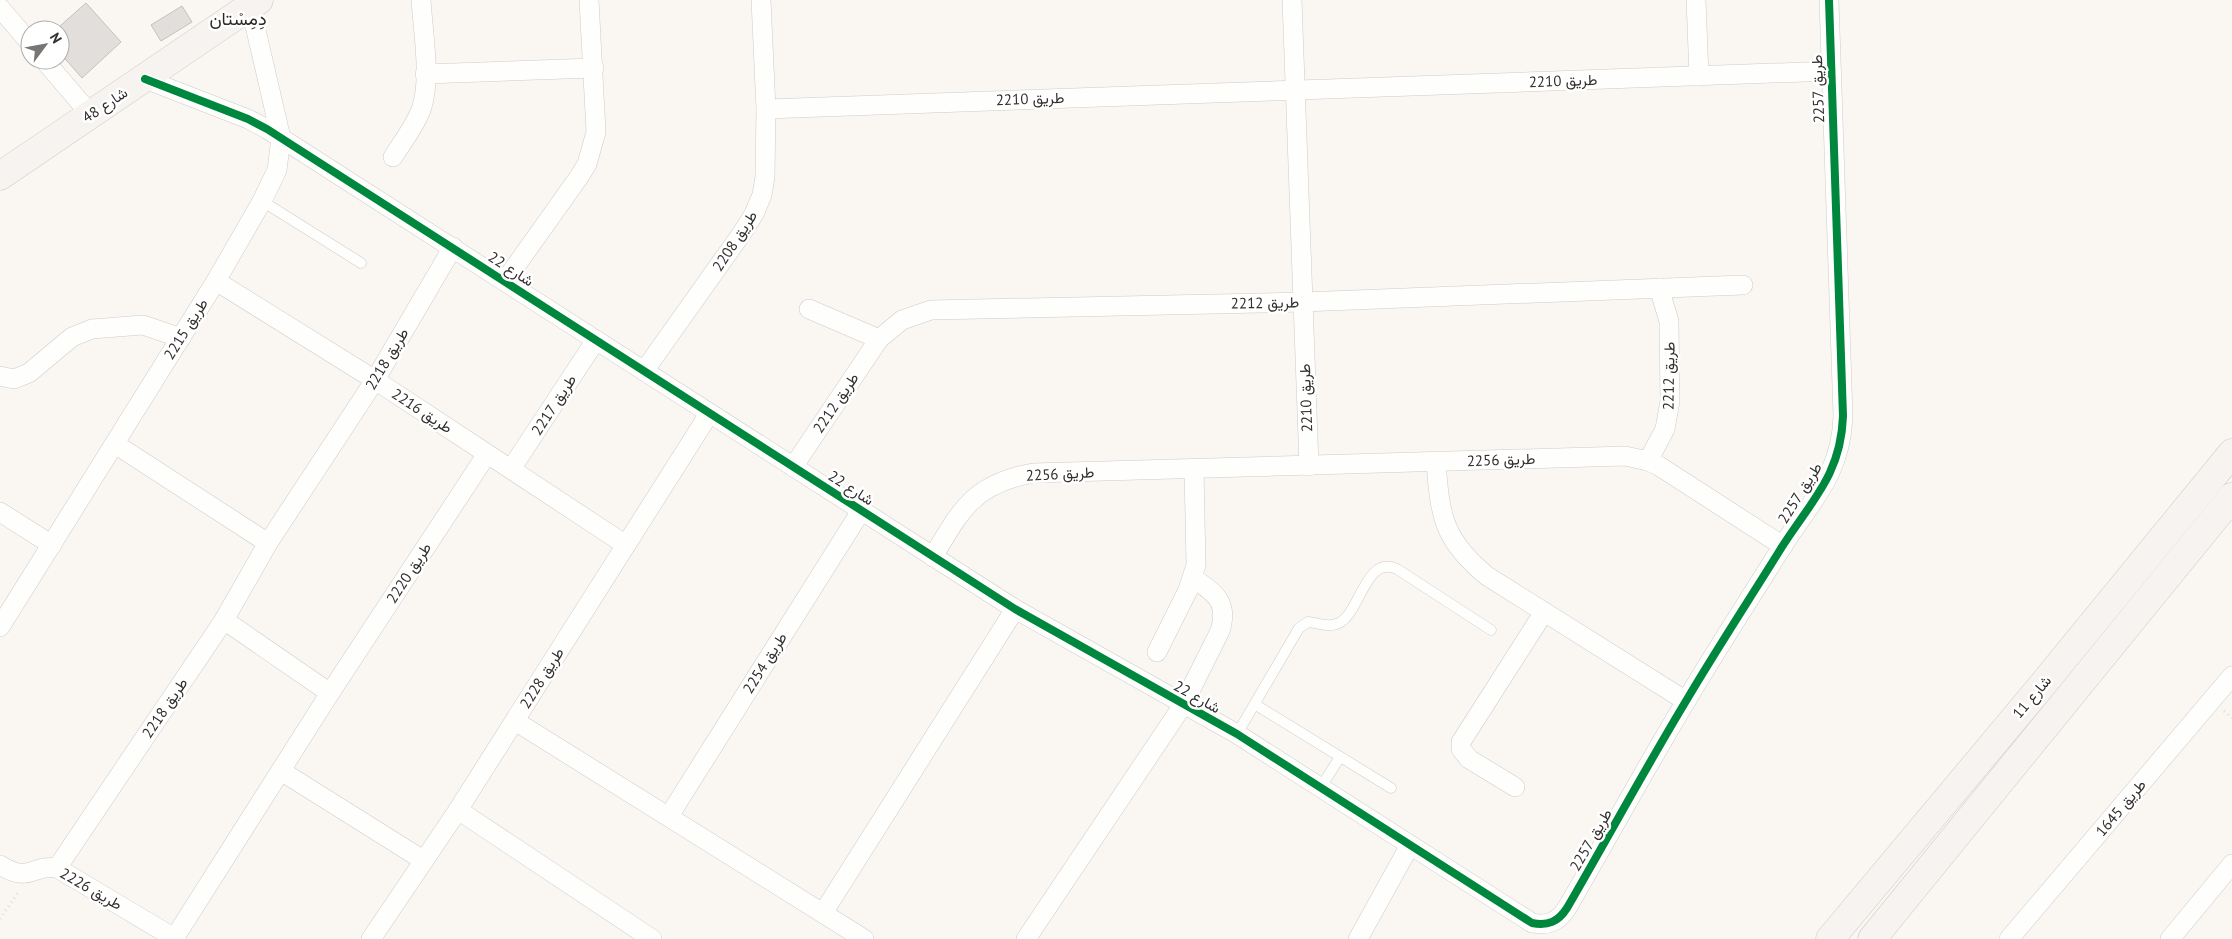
<svg xmlns="http://www.w3.org/2000/svg" width="2232" height="939" font-family="'PT Sans',Vazirmatn,sans-serif">
<style>
.building{fill:#e1dedb;stroke:#c4c1be}
.lines{fill:none;stroke-linecap:round;stroke-linejoin:round}
.lane-casing{stroke:#cfcbc8;stroke-width:11}
.street-casing{stroke:#cfcbc8;stroke-width:20}
.secondary-casing{stroke:#cfcbc8;stroke-width:29}
.path{stroke:#dfdddd;stroke-width:3;stroke-dasharray:1 4;stroke-linecap:butt}
.lane{stroke:#fefefd;stroke-width:10}
.street{stroke:#fefefd;stroke-width:19}
.secondary{stroke:#f6f3f0;stroke-width:28}
.cycleway-casing{stroke:#fff;stroke-width:11}
.cycleway{stroke:#00873e;stroke-width:8}
.labels{text-anchor:middle;stroke-width:5;stroke-linejoin:round;paint-order:stroke}
.street-label{font-size:15px;fill:#322f2d;stroke:#fff}
.quarter-label{font-size:18px;fill:#2f2a25;stroke:#fff}
</style>
<rect width="100%" height="100%" fill="#faf6f2"/>
<!-- building -->
<g class="building">
<polygon points="86,3 121,42 82,78 60,53 60,26"/>
<polygon points="182,6 192,22 161,41 151,25"/>
</g>
<g class="lines">
<defs>
<g id="lane">
<polyline points="262,201 361,263"/>
<polyline points="1256,705 1391,788"/>
<path d="M1237 734 1299 628 1308 622C1318 623 1329 628 1339 623 1360 613 1366 554 1397 569L1491 630"/>
<polyline points="1321,787 1340,757"/>
</g>
<g id="street">
<polyline points="1292,0 1309,466"/>
<polyline points="1696,0 1699,76"/>
<polyline points="0,8 30,43"/>
<polyline points="44,60 91,115"/>
<polyline points="425,74 594,68"/>
<path d="M145 79 248 119 267 129 1015 609 1237 734 1532 923C1548 926 1558 922 1567 908 1607 839 1645 769 1686 701 1716 650 1749 600 1780 550 1810 502 1841 476 1843 416L1829 0"/>
<polyline points="766,109 1831,71"/>
<path d="M393 157C403 141 416 125 422 107 431 77 423 32 421 0"/>
<polyline points="216,281 375,380 626,545"/>
<polyline points="505,281 579,177 587,164 596,132 589,0"/>
<polyline points="809,309 879,339"/>
<polyline points="644,371 742,233 754,214 762,195 765,177 766,109 761,0"/>
<polyline points="0,376 14,379 29,373 72,337 92,329 143,325 181,338"/>
<polyline points="115,444 268,543"/>
<polyline points="1648,461 1665,429 1670,401 1669,321 1659,288"/>
<path d="M1436 462C1440 516 1443 540 1487 576L1686 701"/>
<polyline points="793,467 879,339 902,320 931,310 1302,302 1743,285"/>
<polyline points="511,469 596,340"/>
<polyline points="0,512 52,545"/>
<path d="M933 557C961 509 974 484 1033 473L1625 456 1648 461 1659 466 1783 546"/>
<polyline points="224,620 330,693"/>
<polyline points="0,627 216,281 262,201 277,170 281,138 249,0"/>
<polyline points="1157,652 1188,590 1196,565 1194,469"/>
<polyline points="515,721 864,939"/>
<polyline points="281,771 423,860"/>
<polyline points="1515,787 1469,759 1461,749 1461,742 1544,612"/>
<polyline points="458,810 652,939"/>
<polyline points="669,816 861,511"/>
<path d="M0 865C30 884 31 864 57 868L176 939"/>
<polyline points="57,868 224,620 268,543 375,380 453,247"/>
<polyline points="823,913 1015,609"/>
<polyline points="175,937 330,693 487,454"/>
<polyline points="371,939 458,810 709,414"/>
<path d="M1026 939 1183 705 1220 631C1229 602 1215 593 1193 578"/>
<polyline points="1358,939 1410,845"/>
<polyline points="2009,939 2232,676"/>
<polyline points="2170,939 2232,864"/>
</g>
<g id="secondary">
<polyline points="0,176 259,0"/>
<polyline points="1830,939 2039,689 2232,453"/>
<polyline points="1872,939 2232,497"/>
</g>
</defs>
<!-- lane casing -->
<use href="#lane" class="lane-casing"/>
<!-- street casing -->
<use href="#street" class="street-casing"/>
<!-- secondary casing -->
<use href="#secondary" class="secondary-casing"/>
<!-- path -->
<g class="path">
<polyline points="2224,711 2232,718"/>
<polyline points="0,919 19,891"/>
</g>
<!-- lane -->
<use href="#lane" class="lane"/>
<!-- street -->
<use href="#street" class="street"/>
<!-- secondary -->
<use href="#secondary" class="secondary"/>
<defs>
<path id="cycleway" d="M145 79 248 119 267 129 1015 609 1237 734 1532 923C1548 926 1558 922 1567 908 1607 839 1645 769 1686 701 1716 650 1749 600 1780 550 1810 502 1841 476 1843 416L1829 0"/>
</defs>
<!-- cycleway casing -->
<use href="#cycleway" class="cycleway-casing"/>
<!-- cycleway -->
<use href="#cycleway" class="cycleway"/>
</g>
<g class="labels">
<!-- street labels -->
<g class="street-label">
<text transform="translate(1563 81) rotate(-2)" y="5">طريق 2210</text>
<text transform="translate(1818 89) rotate(-92)" y="5">طريق 2257</text>
<text transform="translate(1030 99) rotate(-2)" y="5">طريق 2210</text>
<text transform="translate(105 105) rotate(-34)" y="5">شارع 48</text>
<text transform="translate(735 241) rotate(-57)" y="5">طريق 2208</text>
<text transform="translate(511 269) rotate(33)" y="5">شارع 22</text>
<text transform="translate(1265 303) rotate(-1)" y="5">طريق 2212</text>
<text transform="translate(186 329) rotate(-58)" y="5">طريق 2215</text>
<text transform="translate(387 359) rotate(-59)" y="5">طريق 2218</text>
<text transform="translate(1669 376) rotate(-89)" y="5">طريق 2212</text>
<text transform="translate(1306 398) rotate(-92)" y="5">طريق 2210</text>
<text transform="translate(836 403) rotate(-56)" y="5">طريق 2212</text>
<text transform="translate(554 405) rotate(-57)" y="5">طريق 2217</text>
<text transform="translate(422 411) rotate(33)" y="5">طريق 2216</text>
<text transform="translate(1501 460) rotate(-2)" y="5">طريق 2256</text>
<text transform="translate(1060 474) rotate(-3)" y="5">طريق 2256</text>
<text transform="translate(851 488) rotate(33)" y="5">شارع 22</text>
<text transform="translate(1800 493) rotate(-58)" y="5">طريق 2257</text>
<text transform="translate(409 573) rotate(-57)" y="5">طريق 2220</text>
<text transform="translate(765 663) rotate(-58)" y="5">طريق 2254</text>
<text transform="translate(542 678) rotate(-58)" y="5">طريق 2228</text>
<text transform="translate(1197 697) rotate(29)" y="5">شارع 22</text>
<text transform="translate(2032 697) rotate(-50)" y="5">شارع 11</text>
<text transform="translate(165 708) rotate(-56)" y="5">طريق 2218</text>
<text transform="translate(2121 808) rotate(-50)" y="5">طريق 1645</text>
<text transform="translate(1591 840) rotate(-60)" y="5">طريق 2257</text>
<text transform="translate(91 889) rotate(30)" y="5">طريق 2226</text>
</g>
<!-- quarter labels -->
<g class="quarter-label">
<text x="238" y="25">دِمِسْتان</text>
</g>
</g>
<!-- north arrow -->
<g transform="translate(45 45) rotate(58)"><circle r="24" fill="#ffffff" stroke="#adacab"/>
<path d="M0-4L9 19L0 12L-9 19Z" fill="#787572"/>
<text y="-8" font-size="14" font-weight="bold" text-anchor="middle" fill="#322f2d">N</text>
</g>
</svg>
